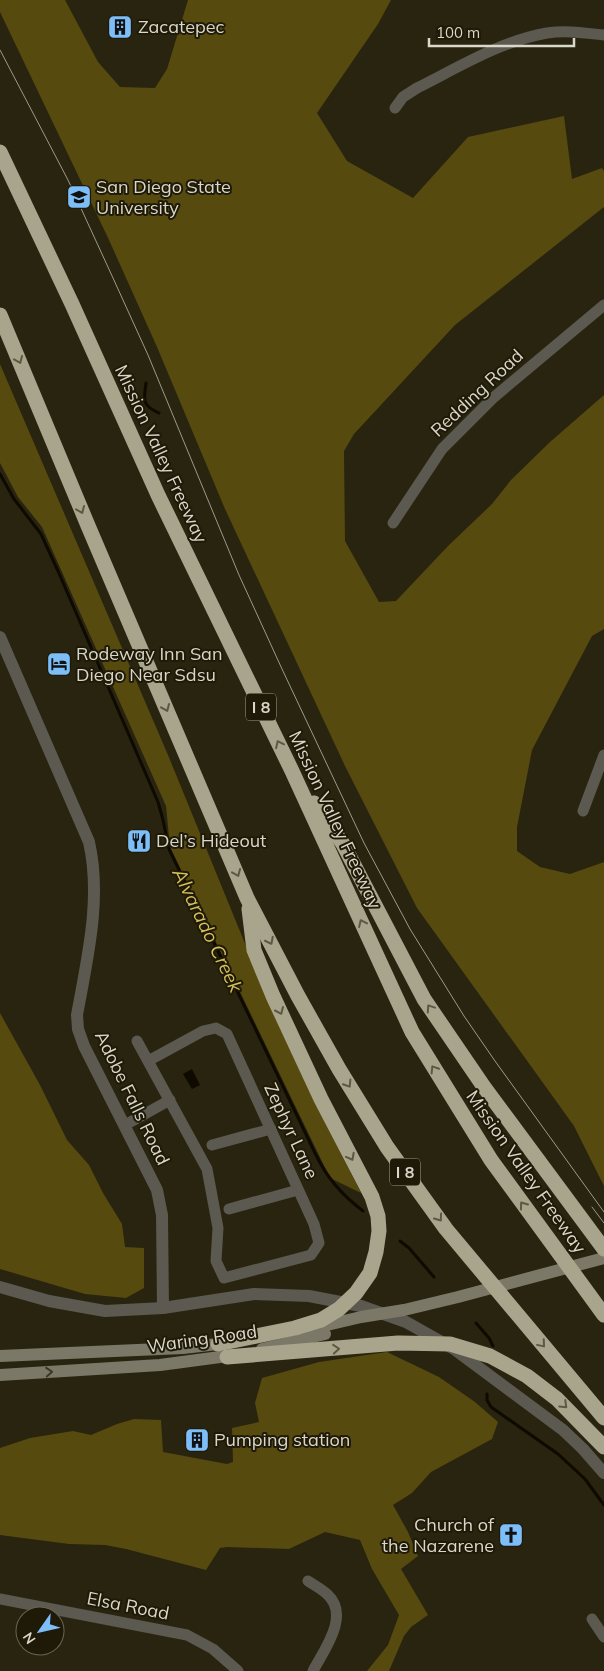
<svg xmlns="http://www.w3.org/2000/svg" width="604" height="1671" font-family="Mulish,sans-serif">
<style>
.green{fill:#564a0f}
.water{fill:#0e0a00}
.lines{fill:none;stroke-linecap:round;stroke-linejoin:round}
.stream{stroke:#0e0a00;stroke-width:3}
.minor{stroke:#5b5950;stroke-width:11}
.tertiary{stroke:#5b5950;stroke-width:12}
.secondary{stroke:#7b7868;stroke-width:12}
.motorway{stroke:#a9a48c;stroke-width:15}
.tram{stroke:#9c9a8a;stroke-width:1}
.oneway{stroke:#5d5843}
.oneway2{stroke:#3b3624}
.labels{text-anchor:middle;stroke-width:4;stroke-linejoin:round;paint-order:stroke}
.shield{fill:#1f1a07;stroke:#a19e90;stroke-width:1}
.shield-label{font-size:16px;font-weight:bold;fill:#d9d7ca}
.poi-label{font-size:18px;fill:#d9d7ca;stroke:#1f1a07;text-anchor:start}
.street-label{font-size:18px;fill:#d9d7ca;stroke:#1f1a07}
.water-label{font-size:19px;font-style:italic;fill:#d6c15c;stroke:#1f1a07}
</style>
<rect width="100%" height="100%" fill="#282410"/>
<!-- green -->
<g class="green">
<polygon points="0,0 65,0 98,62 120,87 155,88 167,69 188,0 391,0 378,24 317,113 347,161 413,198 468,137 564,116 572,179 602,168 604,171 604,207 455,325 354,434 344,451 345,541 379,602 396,601 448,546 492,504 511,480 550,442 604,395 604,629 592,636 532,750 517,827 517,851 540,867 570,874 604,862 604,1186 574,1126 417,908 345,766 225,509 157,347 109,240 0,12"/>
<polygon points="0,364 168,755 275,1017 312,1097 361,1193 330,1178 170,847 166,806 42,527 18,497 0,463"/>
<polygon points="0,1013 40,1085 67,1140 89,1165 103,1193 122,1224 125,1247 144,1248 144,1288 126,1298 85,1294 0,1269"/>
<polygon points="387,1352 439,1377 475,1402 498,1422 492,1439 431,1472 412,1493 393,1505 408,1532 418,1556 401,1569 428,1615 411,1627 404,1636 389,1671 367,1671 388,1645 399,1615 372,1569 360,1540 325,1532 289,1549 227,1547 220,1548 206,1570 126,1549 105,1545 69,1544 0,1535 0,1448 30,1438 73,1431 91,1435 117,1424 134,1419 161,1420 163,1452 227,1464 233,1462 232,1428 259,1422 255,1403 262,1378 319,1362"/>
</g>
<!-- water -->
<polygon class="water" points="192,1069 200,1085 192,1089 183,1074"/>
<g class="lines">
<!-- stream -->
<g class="stream">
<path d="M146 383C144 400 141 405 159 413"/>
<path d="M0 474 14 499 41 534 58 571 158 802 163 820 169 849 315 1153C327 1178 341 1194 363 1211"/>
<polyline points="400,1241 409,1248 434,1277"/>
<polyline points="476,1323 489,1338 493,1346"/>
<polyline points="487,1394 487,1400 491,1407 558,1454 585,1479 604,1505"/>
</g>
<!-- minor -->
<g class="minor">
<path d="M395 108 403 97 417 88C459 67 501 41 547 33 566 30 585 33 604 35"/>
<polyline points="393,523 442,449 493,398 604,305"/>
<polyline points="583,811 604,755"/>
<polyline points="137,1041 207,1169 218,1228 216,1261 224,1278 311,1255 319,1243 314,1224 227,1034 216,1028 203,1031 148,1061"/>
<polyline points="125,1125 170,1100"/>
<polyline points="212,1145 271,1129"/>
<polyline points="229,1209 298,1190"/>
<path d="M308 1581C314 1585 322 1589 328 1595 350 1616 324 1650 313 1671"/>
<polyline points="0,1599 187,1635 213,1649 238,1671"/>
<polyline points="592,1619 604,1637"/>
</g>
<!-- tertiary -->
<g class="tertiary">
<path d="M0 637 89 842C102 899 87 959 77 1015L78 1029 84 1046 157 1190 162 1215 163 1308"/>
<polyline points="0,1287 49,1301 105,1311 163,1308 254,1294 309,1296 361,1306 406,1322 454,1349 563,1430 583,1449 604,1473"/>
</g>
<!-- secondary -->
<g class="secondary">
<polyline points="310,1329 361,1317 404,1310 458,1297 604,1258"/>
<polyline points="262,1349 325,1334"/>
<polyline points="0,1356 183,1348 226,1343"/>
<polyline points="0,1375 160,1365 235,1355"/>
</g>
<!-- motorway -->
<g class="motorway">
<polyline points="0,152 72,304 158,495 292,771 412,1032 491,1160 604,1315"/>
<polyline points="0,315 89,528 247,898 298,996 339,1069 387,1147 446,1229 604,1418"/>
<polyline points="314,803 343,844 424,999 484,1087 604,1249"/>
<polyline points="218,1344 295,1328 321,1320 339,1309 356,1293 370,1273 376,1252 379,1231 378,1216 372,1197 321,1099 273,996 254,950 249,909"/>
<polyline points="227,1357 398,1343 450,1344 490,1356 527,1376 557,1399 604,1447"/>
</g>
<!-- tram -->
<g class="tram">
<polyline points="0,50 68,180 113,278 148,355 239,575 282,669 364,843 410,929 464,1016 495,1061 604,1212"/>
<polyline points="592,1207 604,1223"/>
</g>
</g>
<!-- one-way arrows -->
<defs><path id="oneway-chevron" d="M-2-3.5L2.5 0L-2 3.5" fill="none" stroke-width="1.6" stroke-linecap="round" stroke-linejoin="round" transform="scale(1.25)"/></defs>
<g class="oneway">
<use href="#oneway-chevron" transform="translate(19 360) rotate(67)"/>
<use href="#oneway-chevron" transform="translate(81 510) rotate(67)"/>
<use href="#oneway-chevron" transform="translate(166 708) rotate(67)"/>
<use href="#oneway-chevron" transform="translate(279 744) rotate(-116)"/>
<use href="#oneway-chevron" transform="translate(237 873) rotate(67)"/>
<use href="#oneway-chevron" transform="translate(362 923) rotate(-115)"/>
<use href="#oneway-chevron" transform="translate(270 941) rotate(63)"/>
<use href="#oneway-chevron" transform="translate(430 1008) rotate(-124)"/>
<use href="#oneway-chevron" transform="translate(280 1011) rotate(66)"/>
<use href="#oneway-chevron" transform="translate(434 1069) rotate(-122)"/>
<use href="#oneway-chevron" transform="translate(348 1084) rotate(58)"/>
<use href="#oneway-chevron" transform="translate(351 1157) rotate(62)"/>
<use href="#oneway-chevron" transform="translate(523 1205) rotate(-126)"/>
<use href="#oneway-chevron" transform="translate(439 1218) rotate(54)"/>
<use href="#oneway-chevron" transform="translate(542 1344) rotate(50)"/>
<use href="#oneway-chevron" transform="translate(336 1349) rotate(-5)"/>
<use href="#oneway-chevron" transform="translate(564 1405) rotate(44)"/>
</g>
<use class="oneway2" href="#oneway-chevron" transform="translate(49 1372) rotate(-4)"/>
<!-- icons -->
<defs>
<symbol id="building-square" viewBox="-11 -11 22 22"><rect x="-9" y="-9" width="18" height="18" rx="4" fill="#7dbef9" stroke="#1f1a07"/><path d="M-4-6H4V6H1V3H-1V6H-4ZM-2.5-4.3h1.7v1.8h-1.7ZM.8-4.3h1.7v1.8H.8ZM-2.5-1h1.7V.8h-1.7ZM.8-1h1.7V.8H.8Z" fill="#111"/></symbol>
<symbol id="university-square" viewBox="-11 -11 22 22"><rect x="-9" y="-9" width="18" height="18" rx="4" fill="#7dbef9" stroke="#1f1a07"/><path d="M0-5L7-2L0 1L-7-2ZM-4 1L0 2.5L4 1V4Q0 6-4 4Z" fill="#111"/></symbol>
<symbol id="hotel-square" viewBox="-11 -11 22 22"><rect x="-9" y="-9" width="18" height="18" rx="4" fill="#7dbef9" stroke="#1f1a07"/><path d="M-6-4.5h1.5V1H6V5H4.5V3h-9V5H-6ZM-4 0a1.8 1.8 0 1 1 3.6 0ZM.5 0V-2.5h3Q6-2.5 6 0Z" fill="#111"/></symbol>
<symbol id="restaurant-square" viewBox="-11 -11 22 22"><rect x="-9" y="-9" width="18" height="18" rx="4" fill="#7dbef9" stroke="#1f1a07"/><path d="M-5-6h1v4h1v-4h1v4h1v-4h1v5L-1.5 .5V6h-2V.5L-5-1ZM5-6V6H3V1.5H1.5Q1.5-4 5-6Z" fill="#111"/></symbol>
<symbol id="church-square" viewBox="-11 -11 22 22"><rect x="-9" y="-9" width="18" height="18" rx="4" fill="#7dbef9" stroke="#1f1a07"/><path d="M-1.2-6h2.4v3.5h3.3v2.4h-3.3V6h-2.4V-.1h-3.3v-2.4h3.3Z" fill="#111"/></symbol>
</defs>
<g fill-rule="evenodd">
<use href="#building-square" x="106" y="13" width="28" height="28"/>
<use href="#university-square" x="65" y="183" width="28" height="28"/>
<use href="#hotel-square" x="45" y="650" width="28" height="28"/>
<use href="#restaurant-square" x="125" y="827" width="28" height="28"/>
<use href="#building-square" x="183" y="1426" width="28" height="28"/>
<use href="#church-square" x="497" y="1521" width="28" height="28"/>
</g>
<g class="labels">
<!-- shield labels -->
<g class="shield">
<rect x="246" y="693.5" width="30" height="27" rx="4"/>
<rect x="390" y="1158.5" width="30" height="27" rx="4"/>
</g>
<g class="shield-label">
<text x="261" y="713">I 8</text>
<text x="405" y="1178">I 8</text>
</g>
<!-- poi labels -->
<g class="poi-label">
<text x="138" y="33">Zacatepec</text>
<text x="96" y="193">San Diego State<tspan x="96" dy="21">University</tspan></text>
<text x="76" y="660">Rodeway Inn San<tspan x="76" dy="21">Diego Near Sdsu</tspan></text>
<text x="156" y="847">Del’s Hideout</text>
<text x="214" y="1446">Pumping station</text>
<text x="494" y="1531" text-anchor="end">Church of<tspan x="494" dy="21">the Nazarene</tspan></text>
</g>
<!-- street labels -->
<g class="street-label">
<text transform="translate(477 393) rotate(-43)" y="6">Redding Road</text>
<text transform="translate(161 454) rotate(65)" y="6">Mission Valley Freeway</text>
<text transform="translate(335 820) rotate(65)" y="6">Mission Valley Freeway</text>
<text transform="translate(132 1098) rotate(64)" y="6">Adobe Falls Road</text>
<text transform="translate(291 1131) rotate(65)" y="6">Zephyr Lane</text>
<text transform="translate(526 1172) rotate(55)" y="6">Mission Valley Freeway</text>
<text transform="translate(202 1339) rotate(-8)" y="6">Waring Road</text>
<text transform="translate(128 1606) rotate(11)" y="6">Elsa Road</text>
</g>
<!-- water labels -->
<g class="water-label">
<text transform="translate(208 930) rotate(64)" y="7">Alvarado Creek</text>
</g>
</g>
<!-- north arrow -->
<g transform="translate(40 1631) rotate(236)"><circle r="24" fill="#1f1a07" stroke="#696655"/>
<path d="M0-4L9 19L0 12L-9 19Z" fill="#7dbef9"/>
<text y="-8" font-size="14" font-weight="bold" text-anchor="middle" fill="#d9d7ca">N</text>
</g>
<!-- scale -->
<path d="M429 38v8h145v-8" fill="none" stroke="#d9d7ca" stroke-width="2.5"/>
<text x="436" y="38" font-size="15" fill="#d9d7ca" stroke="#1f1a07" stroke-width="4" paint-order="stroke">100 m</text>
</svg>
